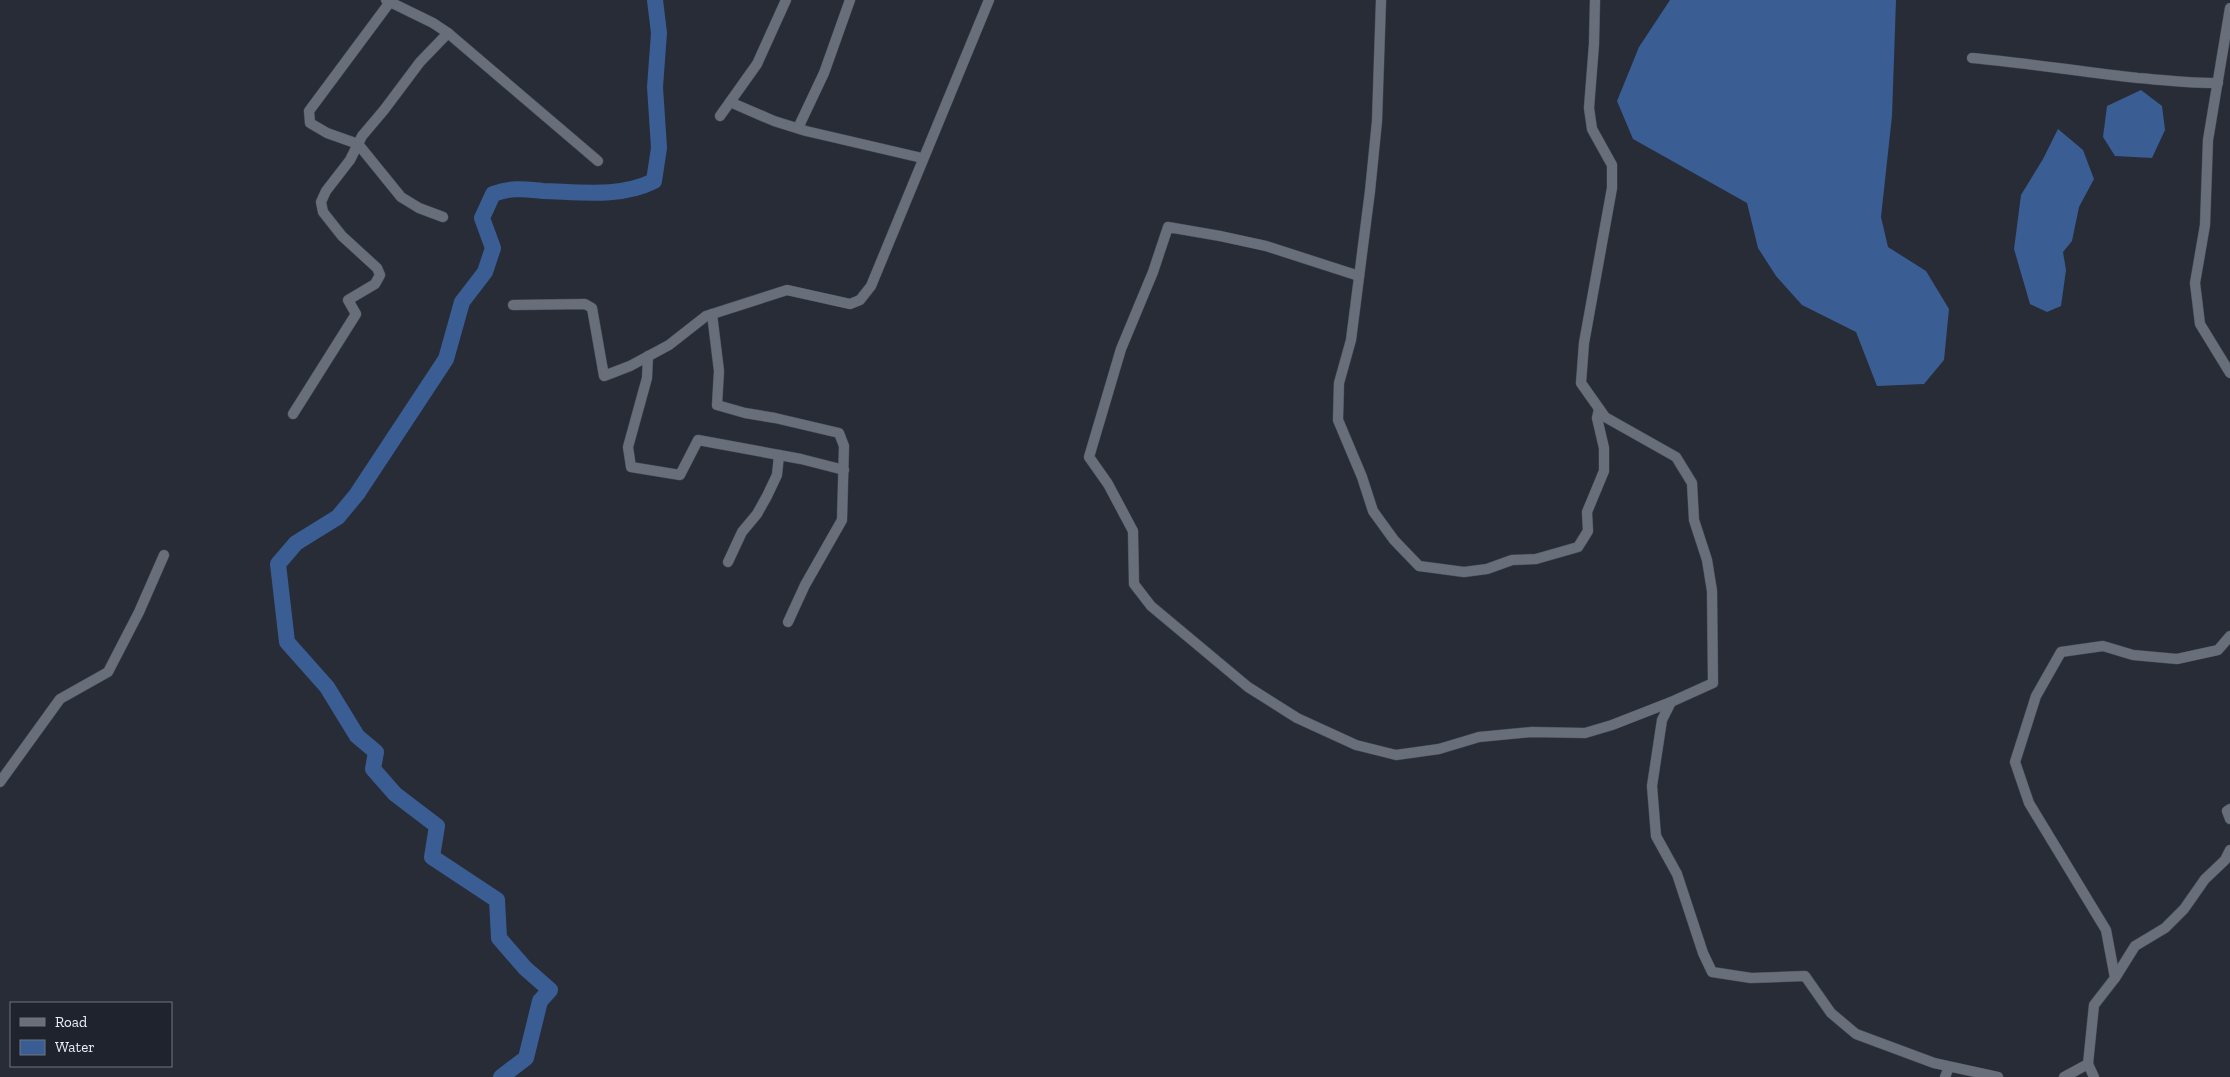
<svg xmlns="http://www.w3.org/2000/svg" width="2230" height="1077" font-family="'Zilla Slab',serif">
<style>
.water{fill:#3a5d94}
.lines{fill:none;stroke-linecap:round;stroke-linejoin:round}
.river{stroke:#3a5d94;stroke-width:16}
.street-casing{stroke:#454952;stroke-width:11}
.street{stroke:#686e7a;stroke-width:10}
</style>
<rect width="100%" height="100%" fill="#272c37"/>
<!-- water -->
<g class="water">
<polygon points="1670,0 1896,0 1892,116 1881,217 1888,247 1926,271 1949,309 1944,360 1924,384 1877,386 1856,332 1802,305 1776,276 1758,248 1747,203 1633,139 1617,101 1639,47"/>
<polygon points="2141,90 2162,106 2165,130 2152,158 2115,156 2103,137 2107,106"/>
<polygon points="2058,129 2083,150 2094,179 2079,207 2072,241 2063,252 2066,270 2061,306 2047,312 2030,304 2014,249 2021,195 2043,159"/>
</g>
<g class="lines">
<!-- river -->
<path class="river" d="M501 1077 526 1058 540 1001 550 990 525 968 499 938 497 900 432 857 437 826 395 794 373 769 376 752 357 736 327 687 287 642 278 564 296 543 338 517 357 494 446 359 462 302 485 272 493 248 482 218 493 194C512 187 524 189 543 191 580 192 620 198 654 181L659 148 655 87 659 33 655 0"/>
<defs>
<g id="street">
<polyline points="386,0 433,23 448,33 598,161"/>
<polyline points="1381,0 1377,121 1370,191 1351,340 1339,383 1338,420 1362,477 1373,511 1394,540 1419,566 1464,572 1487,569 1512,560 1536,559 1578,547 1588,531 1587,512 1604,471 1604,448 1597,418 1599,409"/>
<polyline points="1595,0 1594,44 1589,108 1592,129 1612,165 1612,188 1584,343 1581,383 1605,417 1676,457 1692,483 1694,520 1707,560 1712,591 1713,683 1671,702 1662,720 1652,786 1656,836 1677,874 1703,953 1712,972 1751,978 1805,976 1831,1013 1856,1034 1934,1063 1998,1077"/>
<polyline points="390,2 309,111 310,123 327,133 358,144 401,197 419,208 443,217"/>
<polyline points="2230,8 2208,140 2205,225 2195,283 2200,324 2230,373"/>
<path d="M1972 58C2028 63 2082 72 2138 78 2165 80 2191 84 2218 83"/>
<polyline points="730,102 774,121 806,131 922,158"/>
<polyline points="720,116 757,64 786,0"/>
<polyline points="798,128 824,73 850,0"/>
<polyline points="1359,276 1266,246 1220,236 1168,227 1153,272 1121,349 1089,457 1108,484 1133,531 1134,584 1151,606 1248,687 1297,718 1356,745 1396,755 1439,749 1479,737 1532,732 1585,733 1612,725 1671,702"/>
<polyline points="513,305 585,304 592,308 604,376 630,366 669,345 706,316 787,290 850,304 860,300 871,286 989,0"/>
<polyline points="712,314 719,371 717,405 745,413 775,418 839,433 844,446 842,520 805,585 788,622"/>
<polyline points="648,356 647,378 628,447 631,467 680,475 698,440 801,459 844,470"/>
<polyline points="293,414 356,314 348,300 375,284 380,275 377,268 342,236 323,212 321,202 326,191 350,160 362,136 384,110 420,62 448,33"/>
<polyline points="728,562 742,532 757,514 767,496 777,475 779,455"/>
<polyline points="0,782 60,699 108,672 139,612 164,555"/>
<polyline points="2230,809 2227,811 2230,819"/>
<polyline points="2115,978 2106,930 2029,803 2015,762 2036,696 2061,652 2103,646 2133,655 2177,659 2218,650 2230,636"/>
<polyline points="2088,1064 2094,1077"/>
<polyline points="1945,1077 1949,1067"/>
<polyline points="2064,1077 2088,1064 2094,1005 2115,978 2135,946 2165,928 2184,909 2205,879 2225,860 2230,850"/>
</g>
</defs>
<!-- street casing -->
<use href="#street" class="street-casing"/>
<!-- street -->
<use href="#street" class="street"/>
</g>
<!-- legend -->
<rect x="10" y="1002" width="162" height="65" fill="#1e232d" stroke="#70757d"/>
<rect x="20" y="1018" width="25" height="8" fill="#686e7a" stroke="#70757d"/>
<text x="55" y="1027" font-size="15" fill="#ebeff6">Road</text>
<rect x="20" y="1040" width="25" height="15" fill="#3a5d94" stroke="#70757d"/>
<text x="55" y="1052" font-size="15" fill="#ebeff6">Water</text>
</svg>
